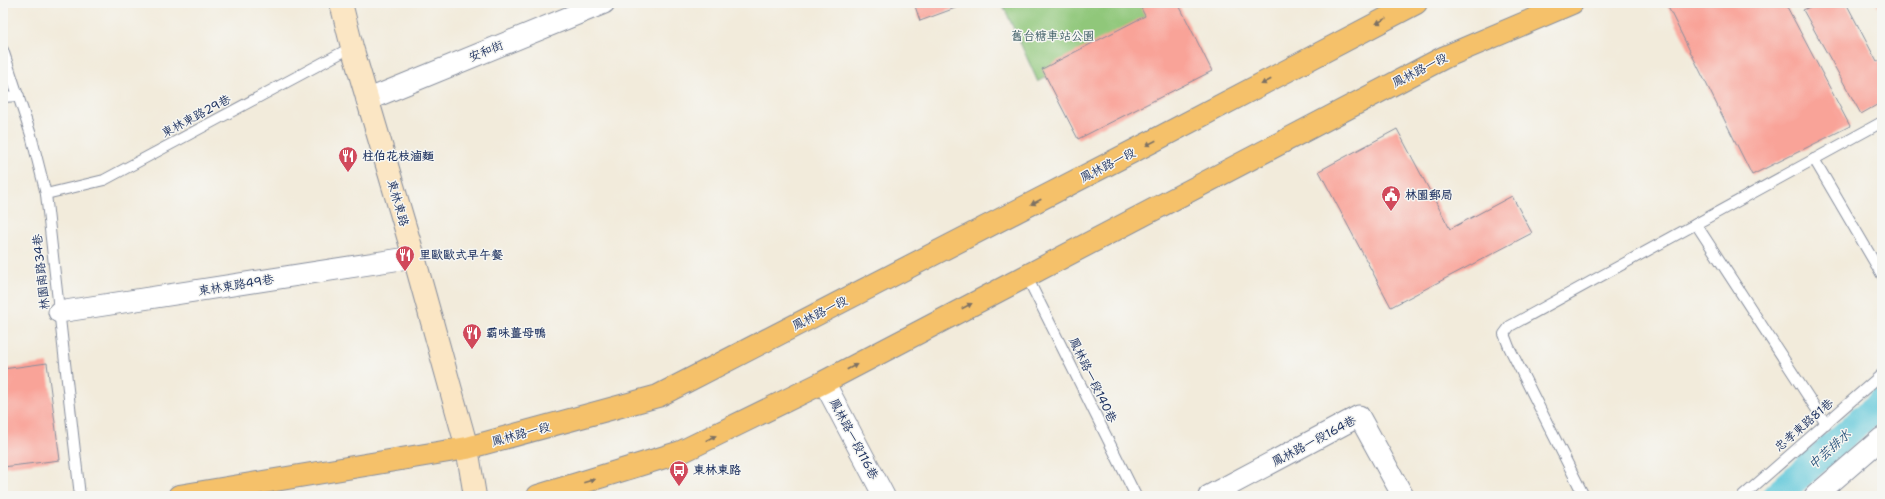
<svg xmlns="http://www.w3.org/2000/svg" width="1885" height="499" font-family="'Shantell Sans','LXGW WenKai TC',sans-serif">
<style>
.green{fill:#90c77a;stroke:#567b6c}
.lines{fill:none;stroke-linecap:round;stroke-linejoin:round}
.canal{stroke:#5ec7d9;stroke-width:28}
.building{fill:#f9a398}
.lane-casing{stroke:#868d9c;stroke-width:12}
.street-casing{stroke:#868d9c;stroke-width:23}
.secondary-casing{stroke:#868d9c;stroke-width:24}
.primary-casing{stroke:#868d9c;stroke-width:24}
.lane{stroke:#fff;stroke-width:10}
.street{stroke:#fff;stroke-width:21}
.secondary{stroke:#fbe6c4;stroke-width:22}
.primary{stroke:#f5c16b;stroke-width:22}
.oneway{fill:#7d7164}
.labels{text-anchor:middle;stroke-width:3;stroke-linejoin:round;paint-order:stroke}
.park-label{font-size:12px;fill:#3e5d66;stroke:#f6f6f2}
.street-label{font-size:12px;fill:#1b2f5e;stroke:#f6f6f2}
.poi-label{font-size:12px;font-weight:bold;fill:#1b2f5e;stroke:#f6f6f2;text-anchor:start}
.water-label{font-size:13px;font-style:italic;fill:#2c557d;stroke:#f6f6f2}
</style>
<rect width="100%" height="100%" fill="#f6f6f2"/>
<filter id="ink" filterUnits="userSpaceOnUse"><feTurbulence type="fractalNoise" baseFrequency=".025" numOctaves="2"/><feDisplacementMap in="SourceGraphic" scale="8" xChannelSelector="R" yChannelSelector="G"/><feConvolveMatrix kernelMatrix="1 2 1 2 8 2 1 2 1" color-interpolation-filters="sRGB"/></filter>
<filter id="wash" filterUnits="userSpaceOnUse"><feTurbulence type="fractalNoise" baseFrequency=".012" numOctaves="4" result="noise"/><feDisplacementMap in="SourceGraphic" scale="16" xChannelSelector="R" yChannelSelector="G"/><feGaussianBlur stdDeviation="0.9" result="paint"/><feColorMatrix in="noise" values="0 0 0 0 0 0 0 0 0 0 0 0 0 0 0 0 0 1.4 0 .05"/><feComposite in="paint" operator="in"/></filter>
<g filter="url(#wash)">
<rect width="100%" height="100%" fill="#f2ebdb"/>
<!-- green -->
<polygon class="green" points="1002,3 1176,3 1038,82"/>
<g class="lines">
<!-- canal -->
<polyline class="canal" points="1776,496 1882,402"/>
</g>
<g id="blocks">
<!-- building -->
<g class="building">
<polygon points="914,3 969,3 920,21"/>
<polygon points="1152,3 1178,3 1212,71 1078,139 1042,69 1145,16 1141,8"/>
<polygon points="1666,3 1785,3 1850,126 1752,175"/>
<polygon points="1819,3 1846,3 1877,62 1882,59 1882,102 1861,114 1803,10"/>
<polygon points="1876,3 1882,3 1882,12"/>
<polygon points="1397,129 1450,229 1512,196 1532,233 1391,307 1319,171"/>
<polygon points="47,363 60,460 3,467 3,369"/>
</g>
</g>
</g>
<g filter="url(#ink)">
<use href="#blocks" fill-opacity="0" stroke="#868d9c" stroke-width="1"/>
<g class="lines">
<defs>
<g id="lane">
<polyline points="3,50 31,135 46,194 80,496"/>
<polyline points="3,97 19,96"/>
<polyline points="1814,159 1882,275"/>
<polyline points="46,194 104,180 352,47"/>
<polyline points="1696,224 1826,424"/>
<polyline points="1026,275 1136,496"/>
<polyline points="1584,496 1509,347 1504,334 1510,326 1882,122"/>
<polyline points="1743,496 1882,374"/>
</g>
<g id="street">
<polyline points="367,100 604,3"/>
<polyline points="59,312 414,257"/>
<polyline points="824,382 884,496"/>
<polyline points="1209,496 1359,416 1403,496"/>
<polyline points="1815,496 1882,438"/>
</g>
<polyline id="secondary" points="341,3 352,47 414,257 467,448 475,496"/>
<g id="primary">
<polyline points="179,496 467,448 658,396 1155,140 1416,3"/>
<polyline points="538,496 681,452 824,382 1445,57 1572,3"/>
</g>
</defs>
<!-- lane casing -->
<use href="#lane" class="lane-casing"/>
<!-- street casing -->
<use href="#street" class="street-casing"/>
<!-- secondary casing -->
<use href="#secondary" class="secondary-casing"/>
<!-- primary casing -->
<use href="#primary" class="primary-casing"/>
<!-- lane -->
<use href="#lane" class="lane"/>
<!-- street -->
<use href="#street" class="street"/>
<!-- secondary -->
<use href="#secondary" class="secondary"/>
<!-- primary -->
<use href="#primary" class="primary"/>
</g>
<!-- one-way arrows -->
<defs><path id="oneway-solid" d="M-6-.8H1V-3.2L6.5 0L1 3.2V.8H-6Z"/></defs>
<g class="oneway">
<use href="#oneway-solid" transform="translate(1381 21) rotate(152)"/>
<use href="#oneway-solid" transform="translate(1266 82) rotate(152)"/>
<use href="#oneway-solid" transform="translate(1151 143) rotate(153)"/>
<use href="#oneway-solid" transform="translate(1036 202) rotate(153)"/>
<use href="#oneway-solid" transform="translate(967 306) rotate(-28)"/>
<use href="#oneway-solid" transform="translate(852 367) rotate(-28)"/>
<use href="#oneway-solid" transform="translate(711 438) rotate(-26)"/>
<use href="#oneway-solid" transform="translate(589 481) rotate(-17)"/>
</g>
</g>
<!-- icons -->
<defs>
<symbol id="restaurant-pin" viewBox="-11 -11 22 30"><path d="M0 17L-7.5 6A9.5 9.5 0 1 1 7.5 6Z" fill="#d1495b" stroke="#f6f6f2"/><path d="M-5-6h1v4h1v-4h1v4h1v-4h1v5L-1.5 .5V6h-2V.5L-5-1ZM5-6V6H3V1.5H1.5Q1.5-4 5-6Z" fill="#fff"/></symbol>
<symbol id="civic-pin" viewBox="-11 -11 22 30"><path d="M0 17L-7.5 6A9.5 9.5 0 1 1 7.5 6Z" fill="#d1495b" stroke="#f6f6f2"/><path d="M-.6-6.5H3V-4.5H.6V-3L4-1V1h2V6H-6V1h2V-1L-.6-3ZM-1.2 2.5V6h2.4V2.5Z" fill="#fff"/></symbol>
<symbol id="bus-pin" viewBox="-11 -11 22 30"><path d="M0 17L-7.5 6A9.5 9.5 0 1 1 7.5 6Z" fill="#d1495b" stroke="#f6f6f2"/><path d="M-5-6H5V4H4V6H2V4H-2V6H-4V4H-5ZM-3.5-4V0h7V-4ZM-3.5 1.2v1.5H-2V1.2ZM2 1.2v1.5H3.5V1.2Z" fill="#fff"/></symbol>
</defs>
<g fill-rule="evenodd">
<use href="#restaurant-pin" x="337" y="145" width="22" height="30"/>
<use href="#civic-pin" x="1380" y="184" width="22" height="30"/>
<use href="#restaurant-pin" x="394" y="244" width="22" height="30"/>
<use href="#restaurant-pin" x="461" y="322" width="22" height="30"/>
<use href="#bus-pin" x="668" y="459" width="22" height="30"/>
</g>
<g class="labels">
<!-- park labels -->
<g class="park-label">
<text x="1053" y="40">舊台糖車站公園</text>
</g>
<!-- street labels -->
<g class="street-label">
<text transform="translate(486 51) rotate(-22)" y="4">安和街</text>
<text transform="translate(1420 70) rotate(-27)" y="4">鳳林路一段</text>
<text transform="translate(196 116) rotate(-28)" y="4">東林東路29巷</text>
<text transform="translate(1108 165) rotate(-27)" y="4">鳳林路一段</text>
<text transform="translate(398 203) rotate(74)" y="4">東林東路</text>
<text transform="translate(41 272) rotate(-96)" y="4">林園南路34巷</text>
<text transform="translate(236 285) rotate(-9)" y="4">東林東路49巷</text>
<text transform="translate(820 313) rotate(-27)" y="4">鳳林路一段</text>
<text transform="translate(1093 380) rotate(64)" y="4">鳳林路一段140巷</text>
<text transform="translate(1804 425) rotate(-41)" y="4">忠孝東路81巷</text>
<text transform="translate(521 434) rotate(-15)" y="4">鳳林路一段</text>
<text transform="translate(854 439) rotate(62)" y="4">鳳林路一段116巷</text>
<text transform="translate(1314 441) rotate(-28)" y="4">鳳林路一段164巷</text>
</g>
<!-- poi labels -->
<g class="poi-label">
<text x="362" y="160">柱伯花枝滷麵</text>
<text x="1405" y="199">林園郵局</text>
<text x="419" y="259">里歐歐式早午餐</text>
<text x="486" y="337">霸味薑母鴨</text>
<text x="693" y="474">東林東路</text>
</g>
<!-- water labels -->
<g class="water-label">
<text transform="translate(1829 449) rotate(-42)" y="5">中芸排水</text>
</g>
</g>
<!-- margin -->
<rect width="1885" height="499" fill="none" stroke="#f6f6f2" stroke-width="16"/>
</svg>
